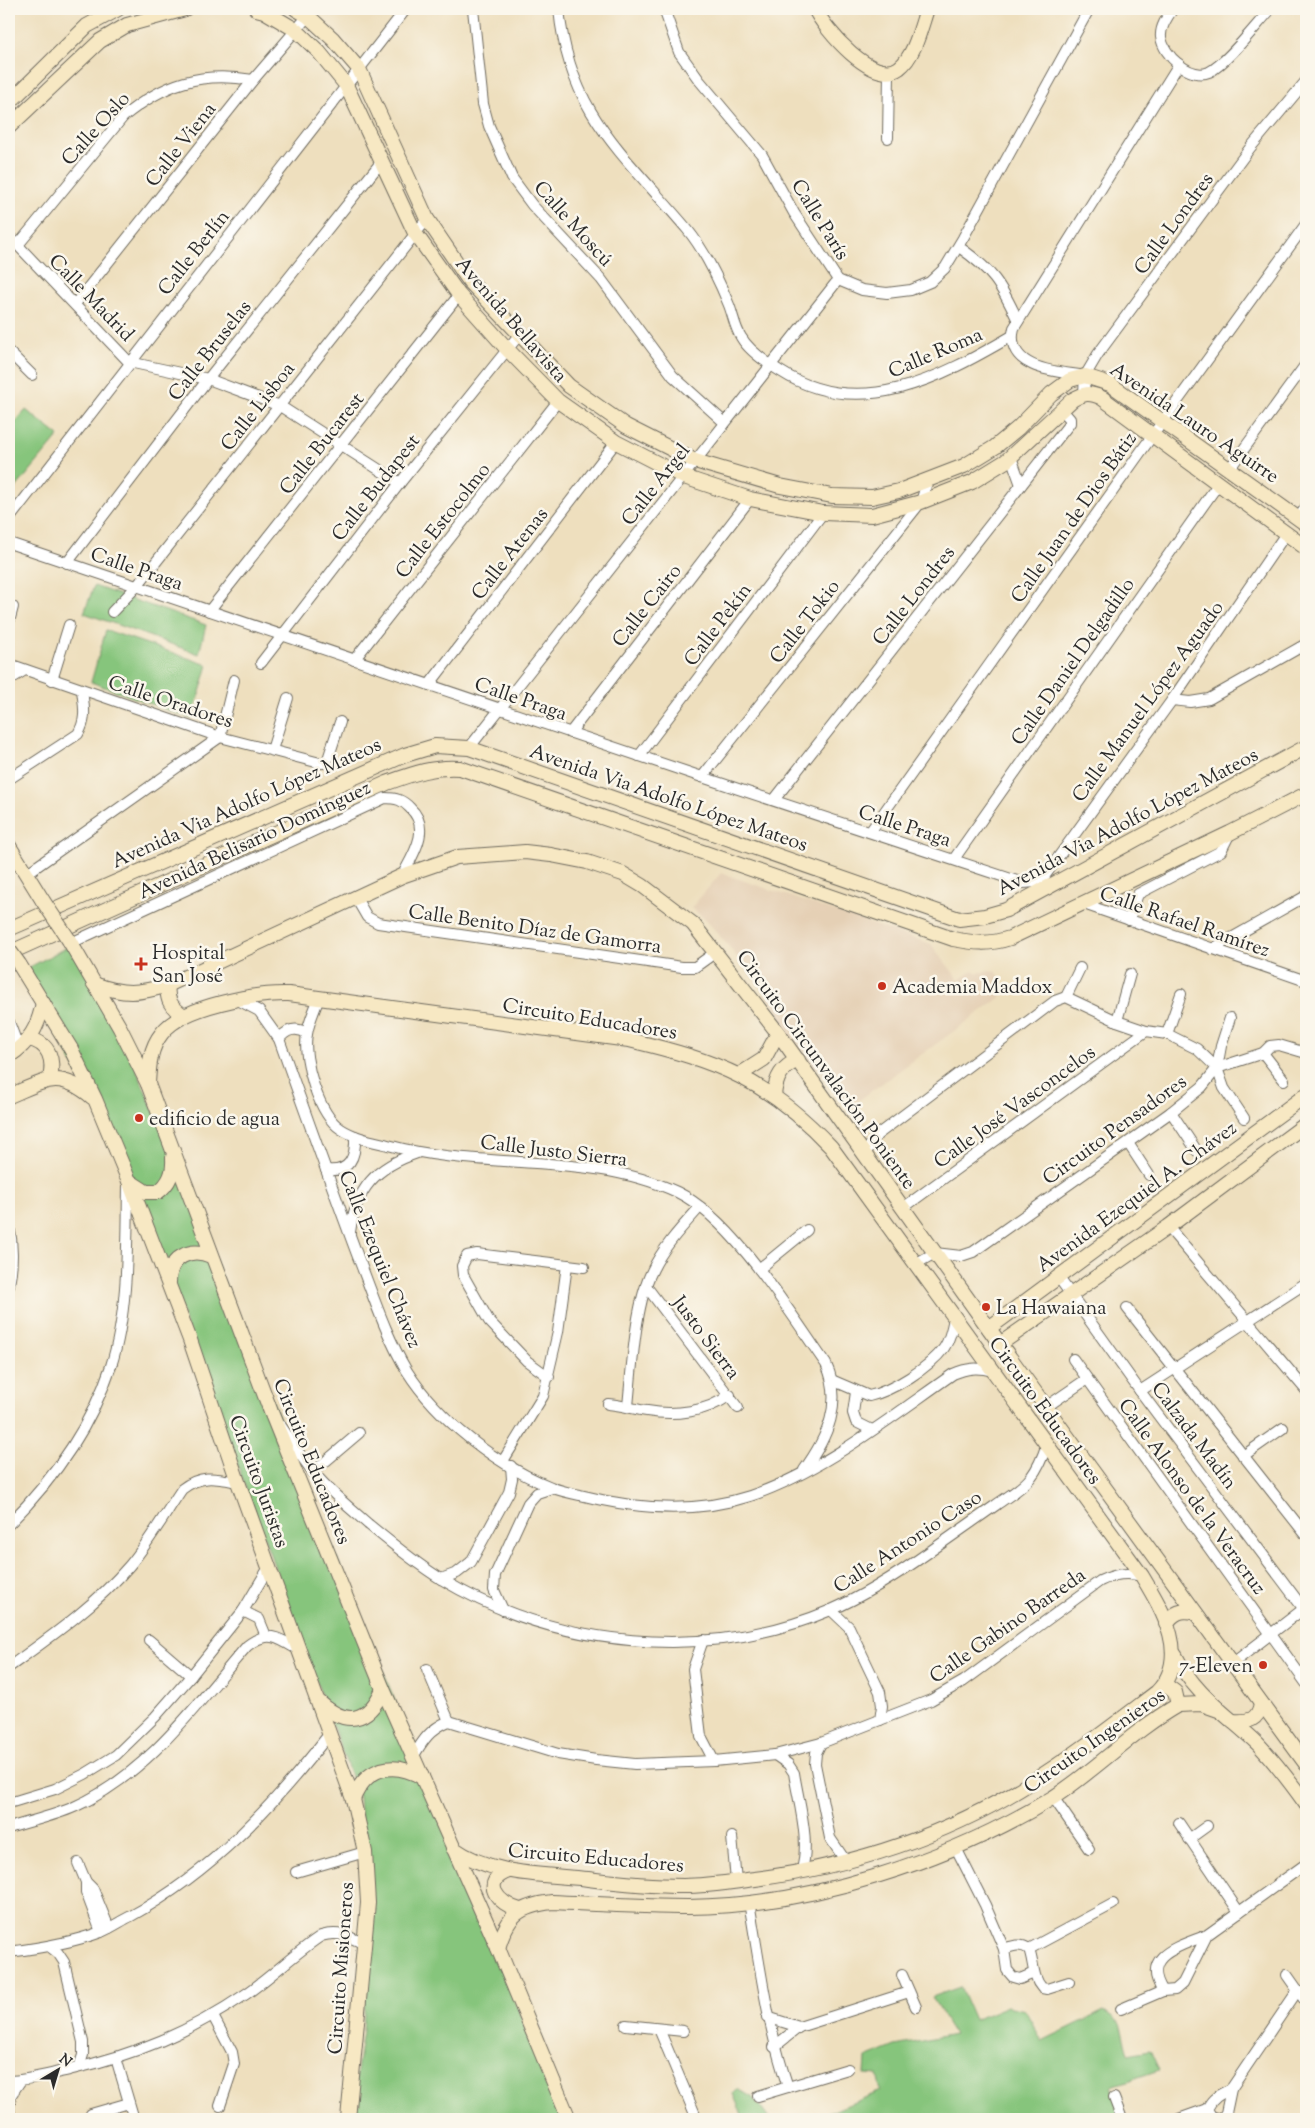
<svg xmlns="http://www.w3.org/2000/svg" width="1315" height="2128" font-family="'Sorts Mill Goudy',serif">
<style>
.built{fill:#e5d0b5}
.green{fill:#86c57c;stroke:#587854}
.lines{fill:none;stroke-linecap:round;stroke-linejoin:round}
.street-casing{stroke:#6f6a5e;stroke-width:12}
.secondary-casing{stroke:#6f6a5e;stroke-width:16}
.street{stroke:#fff;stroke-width:10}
.secondary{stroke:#f7e8c3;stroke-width:14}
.secondary-bridge-casing{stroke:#6f6a5e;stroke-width:16;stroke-linecap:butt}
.secondary-bridge{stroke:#f7e8c3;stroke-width:14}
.poi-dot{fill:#c8321e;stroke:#fbf7ec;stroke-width:2}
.labels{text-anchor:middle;stroke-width:5;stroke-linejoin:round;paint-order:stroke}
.street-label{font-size:20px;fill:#2b2b2b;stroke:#fbf7ec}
.poi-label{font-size:20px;fill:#2b2b2b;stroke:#fbf7ec;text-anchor:start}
</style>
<rect width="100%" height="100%" fill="#fbf7ec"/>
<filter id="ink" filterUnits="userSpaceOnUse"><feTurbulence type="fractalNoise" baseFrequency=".02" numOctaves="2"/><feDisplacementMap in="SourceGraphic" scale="10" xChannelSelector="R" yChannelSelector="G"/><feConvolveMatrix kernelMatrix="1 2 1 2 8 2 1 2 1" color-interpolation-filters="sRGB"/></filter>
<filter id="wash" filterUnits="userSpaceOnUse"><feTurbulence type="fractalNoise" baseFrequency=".0096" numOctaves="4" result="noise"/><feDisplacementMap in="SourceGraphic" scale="20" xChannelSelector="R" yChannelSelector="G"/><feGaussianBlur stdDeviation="1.12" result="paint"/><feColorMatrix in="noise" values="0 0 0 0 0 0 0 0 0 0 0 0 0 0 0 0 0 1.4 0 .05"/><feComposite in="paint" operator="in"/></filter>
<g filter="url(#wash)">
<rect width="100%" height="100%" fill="#eedfbe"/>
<!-- built -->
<polygon class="built" points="721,873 931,944 959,980 973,970 977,973 995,970 1009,991 848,1108 817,1068 812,1070 771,1013 776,1009 731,949 706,920 691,908"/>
<!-- green -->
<g class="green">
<polygon points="26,410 59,436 9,496 9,429"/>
<polygon points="94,586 206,625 199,654 84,613"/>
<polygon points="106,630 208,665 192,719 91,682"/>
<polygon points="71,945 120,1029 385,1676 562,2119 350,2119 363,2030 369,1933 359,1798 133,1179 24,970"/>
<polygon points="960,1987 974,2020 1007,2006 1025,2010 1042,2041 1104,2011 1120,2023 1128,2054 1150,2050 1159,2070 1112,2086 1125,2119 1038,2119 1033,2112 1015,2119 873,2119 870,2115 857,2119 814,2119 881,2091 877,2075 865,2074 866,2058 895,2046 954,2035 932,1997"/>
<polygon points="736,2089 753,2097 769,2119 744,2119 733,2094"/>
</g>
</g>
<g filter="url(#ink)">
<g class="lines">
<defs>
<g id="street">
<polyline points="473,9 483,104 489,126 512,178 532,205 601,279 673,376 724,422"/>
<path d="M559 9C569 114 624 154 687 229 705 251 718 278 729 305 733 315 735 328 741 337 749 351 767 363 780 371 859 422 940 378 1012 336"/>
<polyline points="664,9 679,52 699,80 762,155 794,213 838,280 862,290 887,293 911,290 930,282 945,268 963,238 1089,9"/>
<path d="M1173 9C1167 17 1160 27 1161 37 1163 55 1190 80 1209 72 1226 64 1257 24 1271 9"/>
<polyline points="888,138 889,72"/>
<polyline points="9,236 129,362 208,379 280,406 400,483"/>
<path d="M18 245 123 117C164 83 201 71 253 80"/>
<path d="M959 247C992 270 1001 284 1018 321"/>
<polyline points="75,304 253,80 314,9"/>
<polyline points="9,352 32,375"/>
<path d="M1081 375C1055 372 1004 368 1014 328L1179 64"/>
<polyline points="1084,393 1085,376 1098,354 1250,148 1306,81"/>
<polyline points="1011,457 1021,485"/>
<polyline points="1230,468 1306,364"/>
<polyline points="1299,517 1306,507"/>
<polyline points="9,519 406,9"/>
<polyline points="9,543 702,777 1023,883 1036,882 1042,877"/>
<polyline points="67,563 208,379 382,161"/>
<polyline points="209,611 459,295"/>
<polyline points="112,612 137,586 427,219"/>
<polyline points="9,622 13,607"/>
<polyline points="354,660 558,401"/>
<polyline points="261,663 400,483 519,335"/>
<polyline points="9,664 220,737 320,763 325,763 328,759 340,722"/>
<polyline points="9,680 25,670"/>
<polyline points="52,680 69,625"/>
<polyline points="429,685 616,442"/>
<polyline points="1172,700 1190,702 1209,699 1306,644"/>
<polyline points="570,733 750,499"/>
<polyline points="220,737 234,680"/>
<polyline points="469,748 838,280"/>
<polyline points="272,750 288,698"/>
<polyline points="639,756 823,513"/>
<polyline points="702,777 921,502 927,482"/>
<path d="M9 779 78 734C87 719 84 707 82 690"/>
<polyline points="774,800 1070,423 1070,419 1062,410"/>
<polyline points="870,832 1142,450 1306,224"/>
<polyline points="954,859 1219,483"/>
<polyline points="26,874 220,737"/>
<polyline points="1041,881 1172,700 1287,532"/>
<polyline points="356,898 367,917 378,923 682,967 695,967 716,952"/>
<polyline points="1081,903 1306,981"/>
<polyline points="1129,920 1138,894 1221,851 1230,833"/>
<path d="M71 943 385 798C396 798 403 800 410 808 432 828 413 855 402 876"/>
<polyline points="1212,949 1306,896"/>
<polyline points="1066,997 1080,968"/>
<path d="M319 998C315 1009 309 1021 307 1034 302 1059 319 1115 341 1129 355 1138 372 1141 388 1145 480 1171 590 1151 677 1192 733 1219 790 1313 826 1364 844 1403 827 1438 804 1470"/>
<path d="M236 999 259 1011 279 1039C305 1112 331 1185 358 1257 373 1295 386 1336 407 1371 437 1419 498 1466 551 1487 560 1491 570 1493 580 1495 635 1509 695 1514 750 1496 822 1472 891 1417 953 1374 967 1368 977 1367 993 1371"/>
<polyline points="1117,1021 1130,974"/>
<polyline points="9,1022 19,1049"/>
<polyline points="1167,1034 1181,994"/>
<path d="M279 1039C287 1029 296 1027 307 1033"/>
<polyline points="1263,1053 1284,1080"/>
<polyline points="1217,1068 1263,1053 1270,1046 1279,1045 1306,1053"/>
<polyline points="1171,1112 1197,1151"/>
<polyline points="1128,1143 1149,1175"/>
<polyline points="865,1154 877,1135 1055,1001 1066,997 1117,1021 1146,1031 1167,1034 1197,1049 1217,1068 1224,1088 1244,1118"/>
<path d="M326 1170C350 1173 356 1157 355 1136"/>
<polyline points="903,1208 1146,1031"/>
<path d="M9 1225C13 1245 13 1265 9 1285"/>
<polyline points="1168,1227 1306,1390"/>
<path d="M350 1232C356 1188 376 1167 417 1153"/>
<polyline points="915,1264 935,1253 961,1256 973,1252 1171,1112 1202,1087 1217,1068 1221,1046 1230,1018"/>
<polyline points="759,1269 807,1230"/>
<polyline points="1059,1278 1140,1391 1306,1612"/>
<polyline points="646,1286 738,1408"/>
<polyline points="1127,1308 1306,1535"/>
<polyline points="1073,1359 1306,1683"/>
<polyline points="549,1377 527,1361 489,1321 463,1275 462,1266 467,1256 477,1254 584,1267"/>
<path d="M834 1381 869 1396C892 1391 929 1368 944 1348 950 1339 952 1329 954 1318"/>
<polyline points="1140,1391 1306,1283"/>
<polyline points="856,1392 853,1413 856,1422 872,1430"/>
<path d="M608 1404C622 1405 633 1409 647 1411 675 1416 707 1412 730 1395"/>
<path d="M628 1406C632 1368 635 1304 652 1271 663 1247 683 1226 700 1207"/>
<polyline points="1046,1407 1087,1379"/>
<path d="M281 1426C292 1442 302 1459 315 1474 331 1493 350 1508 368 1524 391 1543 415 1563 441 1579 556 1648 706 1663 831 1610 866 1595 901 1572 932 1550 953 1535 975 1520 996 1505 1008 1496 1022 1489 1031 1477 1039 1467 1043 1456 1047 1444"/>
<polyline points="1243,1456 1283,1428"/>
<polyline points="503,1461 543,1396 558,1332 567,1265"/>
<polyline points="313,1472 359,1433"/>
<path d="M9 1524C54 1479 91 1426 111 1366 129 1310 127 1242 128 1184"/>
<polyline points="441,1579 457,1573 471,1562 509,1492 512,1479 511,1466"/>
<polyline points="503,1610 494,1590 495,1575 528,1503 537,1493 552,1488"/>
<polyline points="831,1610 849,1627 880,1692 882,1706 880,1720"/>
<polyline points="243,1611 259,1619 266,1636"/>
<polyline points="149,1640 191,1676"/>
<polyline points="703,1640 693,1669 701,1736 714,1761"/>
<polyline points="1233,1663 1306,1607"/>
<path d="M9 1667C52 1636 95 1606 130 1565 149 1542 165 1514 182 1489 201 1474 216 1478 238 1482"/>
<polyline points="427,1669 449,1721"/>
<polyline points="821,1743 816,1753 815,1764 830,1838 847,1863"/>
<path d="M775 1755 788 1764 794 1773C799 1805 811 1842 801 1873"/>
<path d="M413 1757C423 1740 430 1729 449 1721L558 1754 596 1760 635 1764 714 1761 775 1755 821 1743 931 1700 964 1681 1100 1581C1115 1574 1126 1572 1142 1576"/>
<polyline points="1053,1797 1089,1849"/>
<polyline points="9,1803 55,1789 85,1774 116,1755 155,1717 191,1676 243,1611 269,1567"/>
<polyline points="1179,1823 1239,1912"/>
<path d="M9 1828C30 1821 54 1816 74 1807 147 1775 197 1704 247 1646 268 1629 279 1638 300 1651"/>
<polyline points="732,1837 736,1881"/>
<polyline points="1189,1839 1207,1826"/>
<polyline points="956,1848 985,1905 1004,1949 1007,1970 1013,1977 1020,1979 1034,1973"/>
<polyline points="78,1863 86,1882 93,1889 109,1928"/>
<polyline points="296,1872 365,1852"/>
<polyline points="86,1882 86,1892 101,1932"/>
<path d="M749 1902C760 1966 767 2025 788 2087"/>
<path d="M1207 1935C1181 1946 1139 1955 1163 1991L1175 1990 1183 1983 1207 1935 1306 1864"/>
<polyline points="50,1947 58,1953 64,1962 83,2042 83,2055 79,2067"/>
<path d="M1004 1949C1013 1946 1020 1943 1029 1949"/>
<path d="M9 1952C40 1948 71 1943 101 1932 111 1928 121 1921 131 1916 212 1872 274 1805 330 1733"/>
<polyline points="902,1975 916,2007"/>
<polyline points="1287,1975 1306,2002"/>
<path d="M1069 1982 1047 1989 1042 1988C1032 1977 1034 1962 1029 1949L1113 1904"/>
<polyline points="1121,2009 1163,1991"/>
<polyline points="213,2016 232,2052 234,2064 220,2106"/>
<polyline points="767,2017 799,2027"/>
<polyline points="626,2025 683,2031"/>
<polyline points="659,2029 697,2119"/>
<polyline points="774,2047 799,2027 909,1992"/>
<polyline points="116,2058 133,2116"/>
<path d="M9 2081C29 2080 49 2074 69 2070 136 2054 189 2033 246 1994 272 1976 295 1953 321 1936 338 1931 349 1936 364 1944"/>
<polyline points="758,2096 848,2069"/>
<polyline points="1114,2098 1122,2119"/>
<polyline points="9,2107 11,2095 21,2080"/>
<polyline points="9,2107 10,2119"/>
<polyline points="91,2114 129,2103"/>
<polyline points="1179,2119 1207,2109"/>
<path d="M1220 2119 1211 2116 1207 2109C1212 2098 1220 2094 1231 2089"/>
<polyline points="1221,2119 1226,2113 1231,2089 1298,1990"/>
</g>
<g id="secondary">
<path d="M256 9 264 11 296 30 319 52 346 85 415 233 459 295 507 349 558 401 616 442 684 477 750 499 823 513 872 515 921 502 972 482 1006 461 1072 400C1084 393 1089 392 1102 398L1306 548"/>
<polyline points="296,9 308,16 333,39 359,69 427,219 470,282 569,386 626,426 695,461 780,486 832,496 872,497 899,491 964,466 995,447 1018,428 1051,394 1070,380 1085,376 1110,384 1306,524"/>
<path d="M815 9C825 30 873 86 899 68 915 56 921 26 927 9"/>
<polyline points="9,103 87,26 118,9"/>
<polyline points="9,127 100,41 127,25 185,9"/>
<polyline points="9,846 43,901"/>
<polyline points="9,929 405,755 435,746 469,748 959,919 985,916 1006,910 1306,747"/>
<polyline points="69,940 120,1028 148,1084 271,1412 383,1689 498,1948 569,2119"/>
<path d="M9 953 387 783C412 774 433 766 460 768L953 939C974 943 989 945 1010 938L1230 833 1306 794"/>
<polyline points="19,964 71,1049 95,1099 129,1181 190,1340 238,1482 353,1799 365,1852 368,1903 348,2119"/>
<path d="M94 984C124 995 138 994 168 985L402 876 457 857 525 852 551 855 587 862 623 874 643 886 693 924 778 1033 1000 1344 1306 1764"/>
<path d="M168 985C166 1000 171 1007 184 1016"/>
<path d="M29 1039C50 1043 54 1061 50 1078"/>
<path d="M9 1056C30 1042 38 1027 43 1003"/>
<polyline points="739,1075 764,1059 778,1033"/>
<path d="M148 1084C149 1065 150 1048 162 1033 182 1006 257 993 289 994L629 1040C718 1061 768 1080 831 1147L1142 1576C1163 1611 1191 1657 1157 1692 1116 1723 1074 1756 1030 1783 946 1836 853 1866 755 1879 732 1882 707 1886 683 1886 652 1886 620 1883 588 1879 542 1874 492 1876 453 1848"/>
<path d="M774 1095C776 1077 782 1067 798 1060"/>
<path d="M9 1096C45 1081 58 1069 92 1097"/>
<path d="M129 1181 146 1192H158C170 1183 174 1172 173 1157"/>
<path d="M169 1282C169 1257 190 1247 211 1256"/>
<polyline points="989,1328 1306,1095"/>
<polyline points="1000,1344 1168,1227 1306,1124"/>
<path d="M1166 1624C1174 1612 1182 1609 1195 1613"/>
<path d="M1175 1655C1195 1696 1227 1714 1258 1744 1276 1763 1291 1783 1306 1804"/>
<polyline points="1164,1684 1175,1692 1178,1705"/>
<path d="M319 1702C345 1726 368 1724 383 1689"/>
<path d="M1232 1721C1249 1722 1258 1721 1261 1703"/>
<path d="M353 1799C367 1766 393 1761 422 1777"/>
<path d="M509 1871C480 1881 497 1904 520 1910"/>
<path d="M498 1948C508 1915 518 1906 552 1902 597 1904 643 1907 688 1907 811 1906 949 1861 1054 1797 1097 1769 1134 1730 1178 1705L1201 1704 1218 1710"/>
</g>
</defs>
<!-- street casing -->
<use href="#street" class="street-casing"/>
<!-- secondary casing -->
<use href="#secondary" class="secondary-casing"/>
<!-- street -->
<use href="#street" class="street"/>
<!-- secondary -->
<use href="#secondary" class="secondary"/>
<defs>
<g id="secondary-bridge">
<polyline points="43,901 69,940"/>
<polyline points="9,950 19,964"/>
</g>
</defs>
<!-- secondary-bridge casing -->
<use href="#secondary-bridge" class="secondary-bridge-casing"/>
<!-- secondary-bridge -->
<use href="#secondary-bridge" class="secondary-bridge"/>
</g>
</g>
<!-- markers -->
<g class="poi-dot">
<path d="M138.5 956.5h5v5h5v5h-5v5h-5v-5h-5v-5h5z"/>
<circle cx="882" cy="986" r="5"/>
<circle cx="139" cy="1118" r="5"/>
<circle cx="986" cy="1307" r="5"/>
<circle cx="1263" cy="1665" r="5"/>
</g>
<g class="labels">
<!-- street labels -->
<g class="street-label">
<text transform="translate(95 128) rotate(-48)" y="7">Calle Oslo</text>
<text transform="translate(180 144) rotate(-52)" y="7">Calle Viena</text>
<text transform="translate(821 219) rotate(58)" y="7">Calle París</text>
<text transform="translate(574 223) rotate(48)" y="7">Calle Moscú</text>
<text transform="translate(1173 223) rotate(-54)" y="7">Calle Londres</text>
<text transform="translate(193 252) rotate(-52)" y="7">Calle Berlín</text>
<text transform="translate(92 297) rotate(46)" y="7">Calle Madrid</text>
<text transform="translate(512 319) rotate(49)" y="7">Avenida Bellavista</text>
<text transform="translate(209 350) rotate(-52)" y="7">Calle Bruselas</text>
<text transform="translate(935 352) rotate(-23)" y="7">Calle Roma</text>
<text transform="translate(257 406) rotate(-52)" y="7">Calle Lisboa</text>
<text transform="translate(1195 422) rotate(34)" y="7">Avenida Lauro Aguirre</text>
<text transform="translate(321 443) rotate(-52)" y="7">Calle Bucarest</text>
<text transform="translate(655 484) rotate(-52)" y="7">Calle Argel</text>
<text transform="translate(375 487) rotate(-52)" y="7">Calle Budapest</text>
<text transform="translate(1073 517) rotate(-55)" y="7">Calle Juan de Dios Bátiz</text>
<text transform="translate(442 520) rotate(-52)" y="7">Calle Estocolmo</text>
<text transform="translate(509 553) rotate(-52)" y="7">Calle Atenas</text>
<text transform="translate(137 568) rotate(19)" y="7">Calle Praga</text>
<text transform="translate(913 595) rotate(-52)" y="7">Calle Londres</text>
<text transform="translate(646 605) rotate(-52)" y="7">Calle Cairo</text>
<text transform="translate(804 621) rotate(-52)" y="7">Calle Tokio</text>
<text transform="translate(717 624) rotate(-53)" y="7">Calle Pekín</text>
<text transform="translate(1072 661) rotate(-55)" y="7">Calle Daniel Delgadillo</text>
<text transform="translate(521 698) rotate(19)" y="7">Calle Praga</text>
<text transform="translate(171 701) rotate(18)" y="7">Calle Oradores</text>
<text transform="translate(1147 701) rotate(-54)" y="7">Calle Manuel López Aguado</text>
<text transform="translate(669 797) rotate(19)" y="7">Avenida Via Adolfo López Mateos</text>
<text transform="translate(246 802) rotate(-24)" y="7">Avenida Via Adolfo López Mateos</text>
<text transform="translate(1127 821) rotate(-28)" y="7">Avenida Via Adolfo López Mateos</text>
<text transform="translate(905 825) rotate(18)" y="7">Calle Praga</text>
<text transform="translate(254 839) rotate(-25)" y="7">Avenida Belisario Domínguez</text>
<text transform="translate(1185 921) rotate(19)" y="7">Calle Rafael Ramírez</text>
<text transform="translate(535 928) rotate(8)" y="7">Calle Benito Díaz de Gamorra</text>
<text transform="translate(590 1018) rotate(9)" y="7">Circuito Educadores</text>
<text transform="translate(827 1069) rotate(54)" y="7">Circuito Circunvalación Poniente</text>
<text transform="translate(1014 1106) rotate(-36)" y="7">Calle José Vasconcelos</text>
<text transform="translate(1114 1129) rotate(-36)" y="7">Circuito Pensadores</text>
<text transform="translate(554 1150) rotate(7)" y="7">Calle Justo Sierra</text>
<text transform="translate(1136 1196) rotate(-36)" y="7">Avenida Ezequiel A. Chávez</text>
<text transform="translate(381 1259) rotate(68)" y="7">Calle Ezequiel Chávez</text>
<text transform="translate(707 1337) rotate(53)" y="7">Justo Sierra</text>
<text transform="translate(1046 1410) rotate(54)" y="7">Circuito Educadores</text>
<text transform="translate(1195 1435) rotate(53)" y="7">Calzada Madín</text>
<text transform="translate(313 1461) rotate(68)" y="7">Circuito Educadores</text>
<text transform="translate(260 1481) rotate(70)" y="7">Circuito Juristas</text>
<text transform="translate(1193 1496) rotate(54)" y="7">Calle Alonso de la Veracruz</text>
<text transform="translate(907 1541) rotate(-33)" y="7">Calle Antonio Caso</text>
<text transform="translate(1007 1625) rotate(-35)" y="7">Calle Gabino Barreda</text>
<text transform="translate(1094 1740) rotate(-35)" y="7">Circuito Ingenieros</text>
<text transform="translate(596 1857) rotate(5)" y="7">Circuito Educadores</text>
<text transform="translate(340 1968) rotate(-86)" y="7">Circuito Misioneros</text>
</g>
<!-- poi labels -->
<g class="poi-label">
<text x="152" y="959">Hospital<tspan x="152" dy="23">San José</tspan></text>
<text x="892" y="993">Academia Maddox</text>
<text x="149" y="1125">edificio de agua</text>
<text x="996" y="1314">La Hawaiana</text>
<text x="1253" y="1672" text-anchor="end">7-Eleven</text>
</g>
</g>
<!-- margin -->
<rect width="1315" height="2128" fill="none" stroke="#fbf7ec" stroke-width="30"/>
<!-- north arrow -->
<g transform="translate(58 2070) rotate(38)" stroke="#fbf7ec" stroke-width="4" paint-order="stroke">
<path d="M0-4L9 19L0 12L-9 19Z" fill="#2b2b2b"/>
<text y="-8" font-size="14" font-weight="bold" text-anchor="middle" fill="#2b2b2b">N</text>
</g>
</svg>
